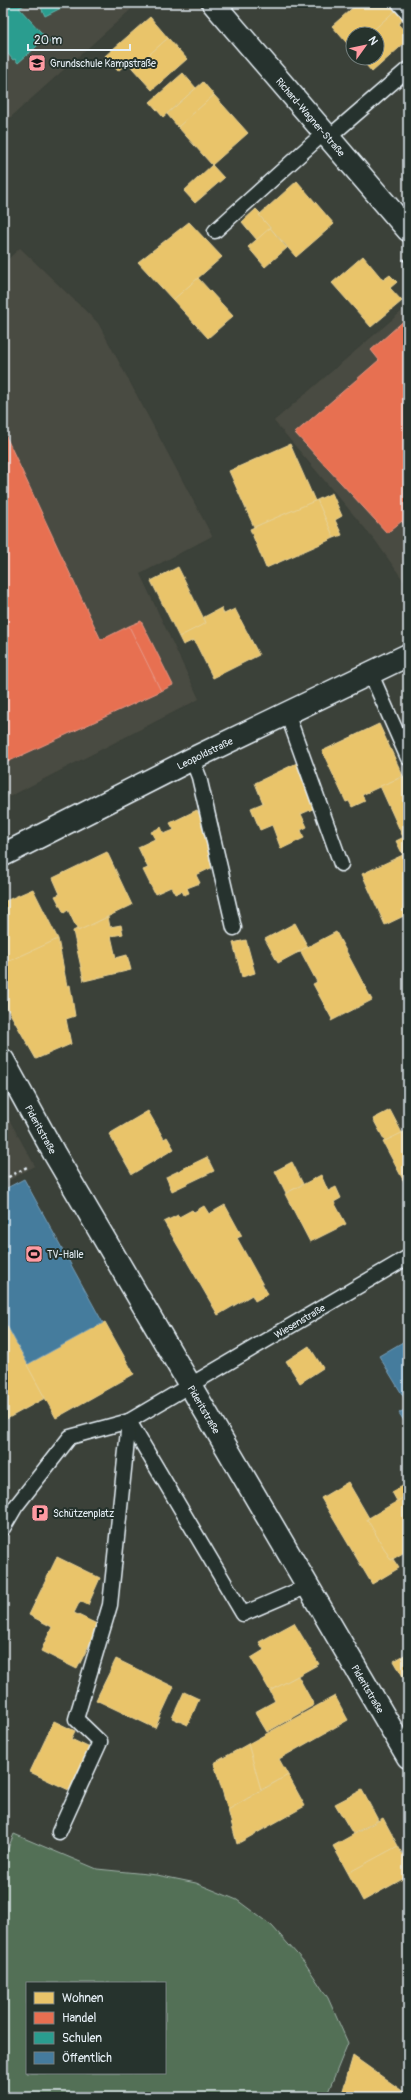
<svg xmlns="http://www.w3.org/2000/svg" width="411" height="2100" font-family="Pangolin,sans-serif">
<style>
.built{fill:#4a4b42}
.green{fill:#536f56;stroke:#9eb0a7;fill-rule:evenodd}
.homes{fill:#e9c46a;stroke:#e9d295}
.shops{fill:#e76f51;stroke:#e79683}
.schools{fill:#2a9d8f;stroke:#63b6ae}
.public{fill:#457b9d;stroke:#769eb8}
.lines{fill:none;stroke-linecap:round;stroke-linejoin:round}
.lane-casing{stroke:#e8f1f8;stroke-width:17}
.street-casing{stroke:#e8f1f8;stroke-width:25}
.primary-casing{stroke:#e8f1f8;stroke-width:25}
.path{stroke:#e8f1f8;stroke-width:2.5;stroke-dasharray:3 3;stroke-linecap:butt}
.lane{stroke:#26332d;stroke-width:14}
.street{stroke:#26332d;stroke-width:22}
.primary{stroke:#26332d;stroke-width:22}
.labels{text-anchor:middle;stroke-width:4;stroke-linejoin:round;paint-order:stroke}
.poi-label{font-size:10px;fill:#e8f1f8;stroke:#26332d;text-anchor:start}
.street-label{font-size:10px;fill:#e8f1f8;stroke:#26332d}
</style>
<rect width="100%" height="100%" fill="#3b4139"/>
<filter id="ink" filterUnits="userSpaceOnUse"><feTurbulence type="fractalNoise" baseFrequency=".025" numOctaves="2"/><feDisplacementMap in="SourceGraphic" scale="8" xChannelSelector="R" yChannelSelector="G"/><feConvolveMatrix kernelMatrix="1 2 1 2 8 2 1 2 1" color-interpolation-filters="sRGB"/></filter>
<g filter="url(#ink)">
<!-- built -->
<g class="built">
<polygon points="3,3 138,3 3,124"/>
<polygon points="20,248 98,323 212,536 140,574 199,699 3,800 3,264"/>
<polygon points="408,306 408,587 375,540 274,421"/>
<polygon points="3,1109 35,1166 3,1184"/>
</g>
<!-- green -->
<path class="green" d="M14 1834 97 1869 157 1875 196 1883 237 1900 272 1926 305 1963 328 1998 348 2043 326 2097H3V1860ZM27 1983H165V2073H27Z"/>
<!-- homes -->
<g class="homes">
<polygon points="358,3 380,3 382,6 385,3 391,3 397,9 369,34 353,34 352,49 332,26"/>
<polygon points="397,9 405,18 398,24 408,35 408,40 372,72 360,58 377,58 377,34 369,34"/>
<polygon points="150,17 168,38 133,69 128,62 118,71 105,56"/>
<polygon points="168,38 187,59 152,90 133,69"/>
<polygon points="183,73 196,88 163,117 150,102"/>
<polygon points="203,82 214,95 178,127 167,114"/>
<polygon points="214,95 248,133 212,165 178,127"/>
<polygon points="212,165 224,178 195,203 184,191"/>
<polygon points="297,181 334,224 296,257 259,215"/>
<polygon points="256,209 261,214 259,215 270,228 257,240 242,222"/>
<polygon points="189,222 222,257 173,300 138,262"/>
<polygon points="270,228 287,248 265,267 248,247"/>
<polygon points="363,256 383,280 390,275 397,282 390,288 402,301 371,327 332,283"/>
<polygon points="198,278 233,316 208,338 173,300"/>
<polygon points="290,444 315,501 254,527 229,471"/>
<polygon points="332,493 342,516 335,520 342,535 334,538 317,500"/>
<polygon points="317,500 334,538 266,568 250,529"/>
<polygon points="178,567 206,623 179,637 151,581"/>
<polygon points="221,608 224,614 235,609 259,655 213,678 194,640 183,645 179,637 206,623 204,617"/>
<polygon points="379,724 403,776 362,795 365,801 352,807 349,801 346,802 322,751"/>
<polygon points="297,763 315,808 301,814 307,827 301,830 304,838 281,849 272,825 260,830 251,808 263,803 255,783"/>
<polygon points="408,775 408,835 403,837 380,786"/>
<polygon points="197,810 201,818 213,867 196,875 200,883 187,888 189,893 184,895 182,891 175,894 171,887 155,894 143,870 148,868 138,847 155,839 151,832 161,827 164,834 174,830 170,823"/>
<polygon points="408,835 408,861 405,854 403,855 396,841"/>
<polygon points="107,852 132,905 78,931 68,910 64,913 55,896 60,894 53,878"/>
<polygon points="405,854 408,861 408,914 385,925 362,874"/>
<polygon points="33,889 58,939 3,964 3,902"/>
<polygon points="108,917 110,927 121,925 123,934 111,936 116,958 127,955 131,970 84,981 73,931 77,929 78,931"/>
<polygon points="295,923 308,947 278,963 265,939"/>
<polygon points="336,932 372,1000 331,1021 332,1019 313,984 317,982 301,952 296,953"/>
<polygon points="58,939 67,986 70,985 75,1016 66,1019 71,1044 36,1059 3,1001 3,964"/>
<polygon points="246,940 255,973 242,977 233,943"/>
<polygon points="390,1110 402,1133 385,1141 373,1119"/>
<polygon points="148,1111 164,1139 167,1137 174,1149 132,1174 109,1134"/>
<polygon points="408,1130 408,1189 383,1142"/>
<polygon points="207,1157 214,1171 172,1191 166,1177"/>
<polygon points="292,1162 303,1184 286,1193 275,1171"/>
<polygon points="321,1175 328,1191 336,1187 341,1198 334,1202 346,1224 310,1242 285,1194"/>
<polygon points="225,1205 242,1236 237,1238 268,1294 255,1301 252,1295 218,1315 164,1222 178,1215 179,1217 192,1210 194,1212 204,1206 209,1214"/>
<polygon points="3,1318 45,1398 3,1421"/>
<polygon points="105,1322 134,1374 56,1418 27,1365"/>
<polygon points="309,1346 323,1368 300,1383 286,1361"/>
<polygon points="348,1482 369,1518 367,1519 391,1560 393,1559 399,1568 372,1584 321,1498"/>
<polygon points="408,1483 408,1495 397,1501 392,1492"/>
<polygon points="408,1495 408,1550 391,1560 367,1519"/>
<polygon points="57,1557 100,1578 88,1605 80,1601 74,1613 99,1625 77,1669 41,1651 52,1627 29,1615"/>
<polygon points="294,1623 319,1664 270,1691 251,1658 264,1650 259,1642"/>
<polygon points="408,1653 408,1685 394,1661"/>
<polygon points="116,1659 174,1687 155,1728 96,1700"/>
<polygon points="298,1676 314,1705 267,1732 255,1712 275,1701 270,1691"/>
<polygon points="184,1692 199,1699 188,1725 172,1718"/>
<polygon points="335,1696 348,1720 279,1759 288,1775 261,1790 248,1744"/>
<polygon points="54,1721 75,1731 71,1739 90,1748 71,1791 30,1772"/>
<polygon points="248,1744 261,1790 228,1810 214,1763"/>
<polygon points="288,1775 305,1806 237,1844 228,1810"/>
<polygon points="362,1790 378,1820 353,1834 335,1804"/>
<polygon points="383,1818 398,1846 348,1873 333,1846"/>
<polygon points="398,1846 408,1864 408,1876 363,1901 348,1873"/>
<polygon points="353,2056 408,2095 408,2097 341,2097"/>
</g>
<!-- shops -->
<g class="shops">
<polygon points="408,317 408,383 403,388 408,394 408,534 402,521 387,533 295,433 379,360 371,350"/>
<polygon points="3,430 101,640 129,626 161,691 3,764"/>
<polygon points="141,621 173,685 161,691 129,626"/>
</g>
<!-- schools -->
<g class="schools">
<polygon points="3,3 28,3 19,8 50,42 48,43 45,39 18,63 15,59 13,60 3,48"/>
<polygon points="39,3 71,3 45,16"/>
</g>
<!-- public -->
<g class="public">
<polygon points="24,1179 103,1323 28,1364 3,1318 3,1190"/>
<polygon points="408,1339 408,1404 379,1356"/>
<polygon points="408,1408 408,1427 399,1413"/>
</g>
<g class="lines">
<defs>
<g id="lane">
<polyline points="399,3 408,13"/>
<polyline points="328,138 408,69"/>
<polyline points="215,231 324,133"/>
<polyline points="370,672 408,758"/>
<polyline points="287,713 341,864"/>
<polyline points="192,759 199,777 234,928"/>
<polyline points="129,1421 243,1614 308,1586"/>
<path id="s1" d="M3 1528 16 1506 70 1437 129 1421 408 1257"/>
<polyline points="59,1832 100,1742 76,1719 110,1605 129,1421"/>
</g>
<g id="street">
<path id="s2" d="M3 855 192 759 408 655"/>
<path id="s3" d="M3 1060 54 1153 408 1757"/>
</g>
<g id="primary">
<path id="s4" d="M213 3 408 230"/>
</g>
</defs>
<!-- lane casing -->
<use href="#lane" class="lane-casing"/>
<!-- street casing -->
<use href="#street" class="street-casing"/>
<!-- primary casing -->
<use href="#primary" class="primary-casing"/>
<!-- path -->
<g class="path">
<polyline points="403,259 408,265"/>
<polyline points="3,1180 29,1166"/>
</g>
<!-- lane -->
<use href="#lane" class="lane"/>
<!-- street -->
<use href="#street" class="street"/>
<!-- primary -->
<use href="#primary" class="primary"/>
</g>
</g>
<!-- icons -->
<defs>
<symbol id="school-square" viewBox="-11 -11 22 22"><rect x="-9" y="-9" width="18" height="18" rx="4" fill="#ff9aa2" stroke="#26332d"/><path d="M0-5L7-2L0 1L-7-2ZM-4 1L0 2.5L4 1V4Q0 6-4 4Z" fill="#111"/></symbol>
<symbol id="stadium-square" viewBox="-11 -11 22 22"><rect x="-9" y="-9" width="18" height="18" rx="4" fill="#ff9aa2" stroke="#26332d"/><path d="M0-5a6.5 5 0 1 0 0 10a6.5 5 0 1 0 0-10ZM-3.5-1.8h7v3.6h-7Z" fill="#111"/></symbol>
<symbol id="parking-square" viewBox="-11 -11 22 22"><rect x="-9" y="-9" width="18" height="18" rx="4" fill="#ff9aa2" stroke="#26332d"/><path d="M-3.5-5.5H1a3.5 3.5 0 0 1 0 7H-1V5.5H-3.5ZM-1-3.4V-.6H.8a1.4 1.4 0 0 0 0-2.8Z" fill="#111"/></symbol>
</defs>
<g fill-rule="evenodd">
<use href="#school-square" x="27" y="53" width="20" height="20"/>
<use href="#stadium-square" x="24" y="1244" width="20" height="20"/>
<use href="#parking-square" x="30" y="1503" width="20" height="20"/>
</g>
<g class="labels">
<!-- poi labels -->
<g class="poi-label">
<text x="50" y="67">Grundschule Kampstraße</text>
<text x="47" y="1258">TV-Halle</text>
<text x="53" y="1517">Schützenplatz</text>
</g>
<!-- street labels -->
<g class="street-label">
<text dy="4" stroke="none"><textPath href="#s4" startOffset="150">Richard-Wagner-Straße</textPath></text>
<text dy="4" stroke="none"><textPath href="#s2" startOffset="226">Leopoldstraße</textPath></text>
<text dy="4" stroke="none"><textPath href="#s3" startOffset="79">Pideritstraße</textPath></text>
<text dy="4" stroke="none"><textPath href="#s1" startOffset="372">Wiesenstraße</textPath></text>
<text dy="4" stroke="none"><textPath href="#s3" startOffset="403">Pideritstraße</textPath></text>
<text dy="4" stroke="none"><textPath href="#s3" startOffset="727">Pideritstraße</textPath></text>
</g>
</g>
<!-- margin -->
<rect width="411" height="2100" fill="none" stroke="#26332d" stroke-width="16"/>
<rect x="8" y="8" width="395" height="2084" fill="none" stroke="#e8f1f8" stroke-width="1.5" filter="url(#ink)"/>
<!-- legend -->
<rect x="26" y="1982" width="140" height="92" fill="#26332d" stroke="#747f7e"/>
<rect x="34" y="1992" width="20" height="12" fill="#e9c46a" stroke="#747f7e"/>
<text x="62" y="2002" font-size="12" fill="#e8f1f8">Wohnen</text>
<rect x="34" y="2012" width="20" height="12" fill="#e76f51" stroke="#747f7e"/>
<text x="62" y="2022" font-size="12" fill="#e8f1f8">Handel</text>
<rect x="34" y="2032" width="20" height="12" fill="#2a9d8f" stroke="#747f7e"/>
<text x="62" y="2042" font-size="12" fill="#e8f1f8">Schulen</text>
<rect x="34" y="2052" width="20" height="12" fill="#457b9d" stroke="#747f7e"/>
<text x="62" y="2062" font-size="12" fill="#e8f1f8">Öffentlich</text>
<!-- north arrow -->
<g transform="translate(365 46) rotate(57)"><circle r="19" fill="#26332d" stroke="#747f7e"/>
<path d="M0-3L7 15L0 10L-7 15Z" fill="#ff9aa2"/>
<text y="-6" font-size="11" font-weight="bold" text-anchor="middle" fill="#e8f1f8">N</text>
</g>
<!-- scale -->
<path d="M28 44v6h102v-6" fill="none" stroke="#e8f1f8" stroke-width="2"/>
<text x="34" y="44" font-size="12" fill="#e8f1f8" stroke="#26332d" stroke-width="3" paint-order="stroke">20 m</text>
</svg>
